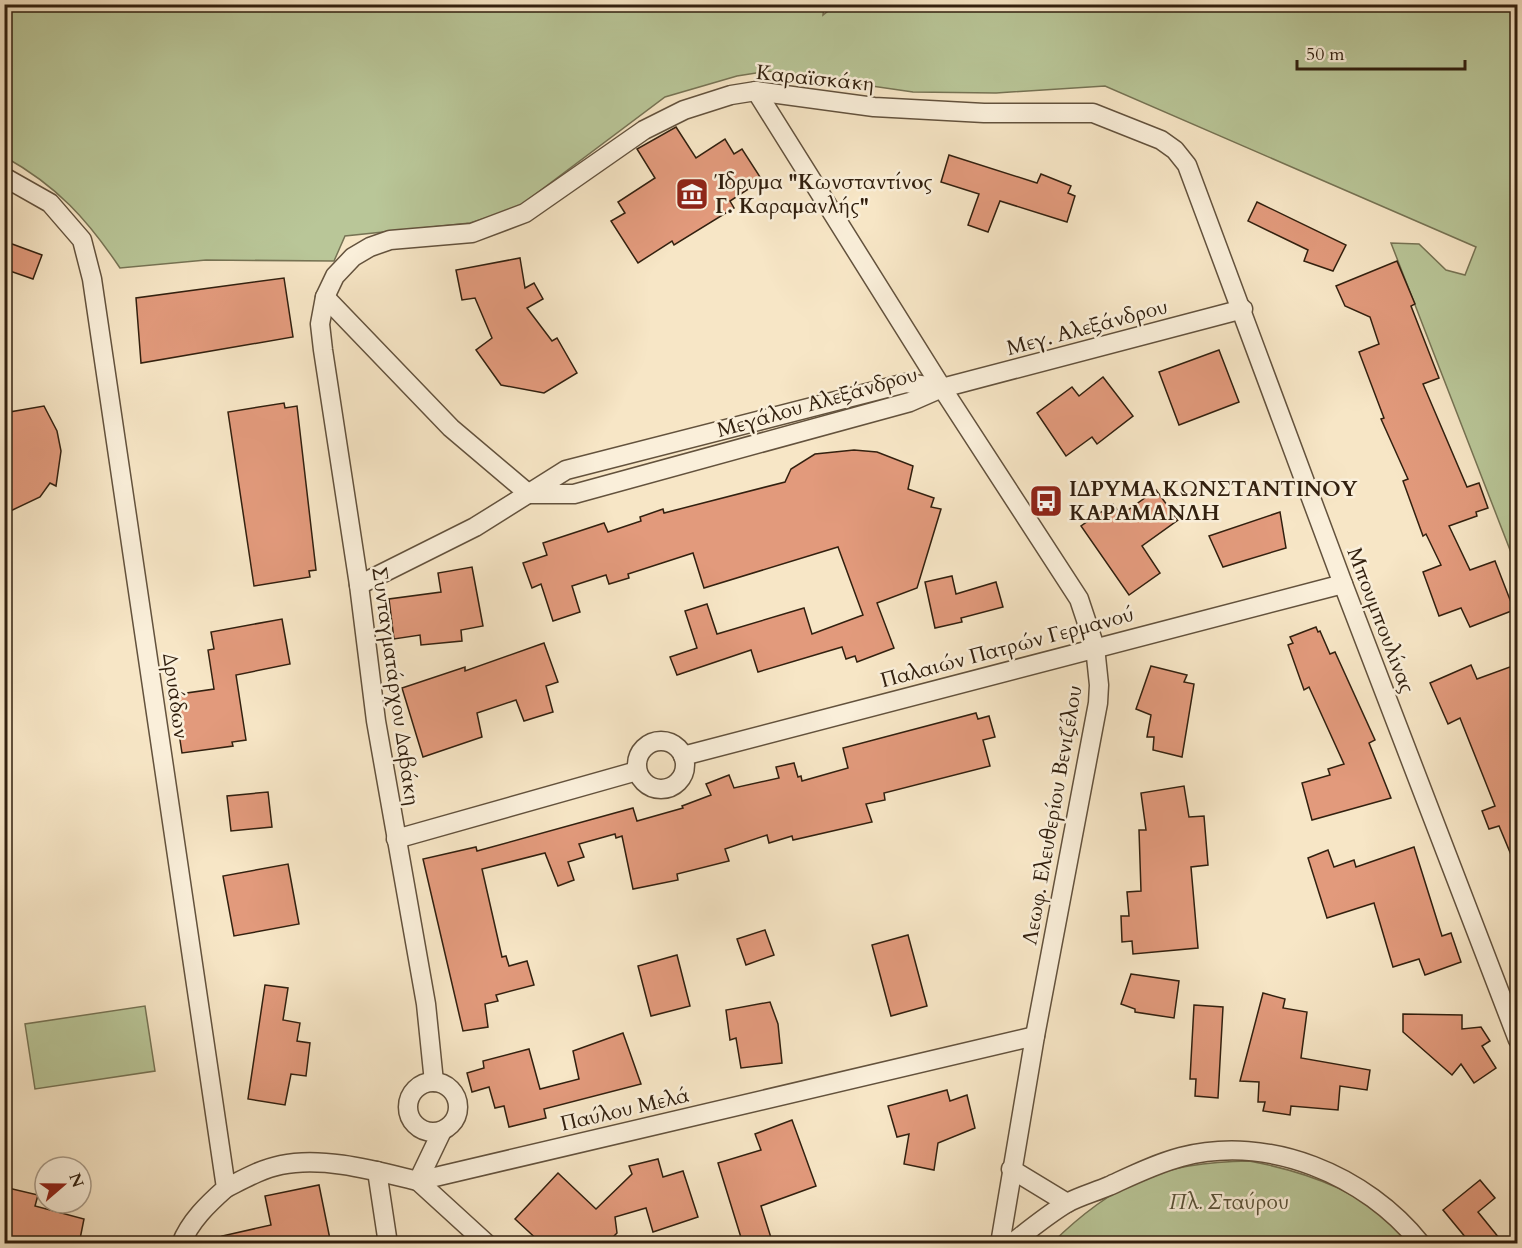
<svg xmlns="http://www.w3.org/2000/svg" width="1522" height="1248" font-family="Cardo,serif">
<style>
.green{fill:#b9c698;stroke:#767354;stroke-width:1.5}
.building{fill:#e29a7c;stroke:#32200f;stroke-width:1.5}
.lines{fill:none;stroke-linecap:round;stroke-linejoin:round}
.minor-casing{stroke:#63523d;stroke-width:21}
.minor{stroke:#faefda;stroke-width:18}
.labels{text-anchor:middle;stroke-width:5;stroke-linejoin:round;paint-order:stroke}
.street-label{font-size:21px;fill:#32200f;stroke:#faefda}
.poi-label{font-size:21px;font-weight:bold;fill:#32200f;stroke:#faefda;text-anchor:start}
.park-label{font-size:21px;font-style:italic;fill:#5a5238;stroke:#faefda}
</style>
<rect width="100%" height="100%" fill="#f7e6c6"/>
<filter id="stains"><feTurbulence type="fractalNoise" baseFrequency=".00333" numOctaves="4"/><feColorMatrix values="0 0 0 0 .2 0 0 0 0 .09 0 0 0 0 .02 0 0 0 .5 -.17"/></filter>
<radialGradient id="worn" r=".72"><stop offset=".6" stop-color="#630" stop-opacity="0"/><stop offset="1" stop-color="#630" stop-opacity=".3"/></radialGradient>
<!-- green -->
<g class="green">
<path d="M837 4 1517 5V568L1391 243 1419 244 1446 270 1465 275 1476 247 1105 86 996 93 913 92 768 71 737 76 665 97 517 208 470 223 345 236 334 261 206 260 120 268C87 219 57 186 5 157V5H824L823 15Z"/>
<polygon points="145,1006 155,1071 35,1089 25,1024"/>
<path d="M1249 1161C1308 1172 1370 1193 1408 1243L1051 1244C1114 1182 1161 1162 1249 1161Z"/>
</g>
<!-- building -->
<g class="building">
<polygon points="676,127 696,158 725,139 734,154 742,149 762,180 730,201 734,208 674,245 672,241 638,263 611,221 625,213 618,202 655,178 637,149"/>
<polygon points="949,155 1037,183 1041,174 1071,186 1068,193 1075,196 1067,222 1000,201 988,232 968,225 979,194 941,182"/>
<polygon points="1257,202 1346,245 1333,271 1304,261 1308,250 1248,221"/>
<polygon points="4,241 42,255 33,279 4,269"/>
<polygon points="520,258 525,288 534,283 543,299 527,308 552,341 557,338 577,373 544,393 501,385 476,350 492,338 475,298 462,300 456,270"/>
<polygon points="1397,261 1415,304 1411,306 1439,378 1423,384 1467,487 1479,483 1488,508 1476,512 1477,516 1449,526 1470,570 1495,561 1514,610 1470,627 1461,608 1439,616 1423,572 1441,565 1426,534 1423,536 1403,481 1408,479 1381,419 1384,418 1359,352 1379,344 1370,317 1345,306 1336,286"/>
<polygon points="284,278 293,337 141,363 136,298"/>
<polygon points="1219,350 1239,402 1179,425 1159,372"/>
<polygon points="1103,377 1133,416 1097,444 1092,437 1066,456 1037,413 1072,387 1079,396"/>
<polygon points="284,403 285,408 297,406 316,570 309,571 310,577 254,586 228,412"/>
<polygon points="44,406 57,431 61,451 56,486 50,483 40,497 4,514 4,413"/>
<polygon points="854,450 877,452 913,466 908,489 934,498 931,507 941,509 917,588 877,603 894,648 857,662 855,656 846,659 842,647 758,672 751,650 677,675 670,657 697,648 685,611 707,604 717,634 804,608 812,634 863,615 838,547 704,588 693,553 628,574 629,578 609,584 606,575 572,586 580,612 553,621 541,584 532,588 523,563 547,555 543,543 604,523 608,532 641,521 640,517 663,509 664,513 785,482 791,469 815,454"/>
<polygon points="1156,490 1178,520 1142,546 1160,573 1129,595 1081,526 1113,504 1121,515"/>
<polygon points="1280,512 1286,548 1223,567 1209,536"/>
<polygon points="472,567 483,626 461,630 462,641 421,645 420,635 394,639 389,599 441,592 438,573"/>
<polygon points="952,576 956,594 996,582 1003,607 961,618 962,622 935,628 925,582"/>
<polygon points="282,619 290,664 236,675 246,740 232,742 233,746 182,753 173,695 214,689 208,650 214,649 211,632"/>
<polygon points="1316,627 1318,632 1320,631 1330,654 1335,652 1375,740 1369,743 1391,798 1312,820 1302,783 1330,775 1328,769 1344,764 1309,687 1304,690 1288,645 1293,643 1290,637"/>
<polygon points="544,643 558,682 546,686 553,712 524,721 516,700 477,713 482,737 423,757 402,688 465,667 465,671"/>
<polygon points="1518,664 1518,869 1517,869 1499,826 1489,829 1482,811 1495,806 1460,718 1448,724 1430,683 1471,665 1477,679"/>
<polygon points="1151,666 1187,675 1184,682 1194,684 1182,757 1153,750 1154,737 1147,737 1151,715 1136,709"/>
<polygon points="976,713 978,719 989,716 995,737 983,740 990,766 884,793 885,800 866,804 872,822 793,840 792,836 769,843 767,835 725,849 729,861 677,874 678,880 633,889 622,836 616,838 615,834 579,844 584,857 568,862 574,880 558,886 545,853 482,869 502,957 506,956 509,966 527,961 534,985 496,995 498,1001 485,1004 488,1027 463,1031 423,859 476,847 477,851 633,808 637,821 683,808 682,806 711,795 706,784 729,775 734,788 779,778 776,767 794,763 798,777 801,776 802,781 848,768 843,748"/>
<polygon points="1184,786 1189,817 1204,816 1208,865 1191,867 1198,948 1133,954 1132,941 1122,942 1121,916 1129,916 1127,892 1141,891 1139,830 1146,830 1141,793"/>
<polygon points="268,792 272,827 231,831 227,796"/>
<polygon points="1414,847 1442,936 1451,933 1461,962 1425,975 1419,959 1393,967 1374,903 1327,918 1308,858 1328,850 1334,867 1354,860 1356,867"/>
<polygon points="288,864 299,924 234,936 223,876"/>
<polygon points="765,930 774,955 746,965 737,939"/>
<polygon points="908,935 927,1006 891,1016 872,945"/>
<polygon points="677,955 690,1006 651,1016 638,966"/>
<polygon points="1131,974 1179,981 1174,1018 1135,1012 1135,1009 1121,1004"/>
<polygon points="265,985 288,988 283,1020 300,1023 297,1041 310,1043 306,1076 291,1074 285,1105 248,1099"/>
<polygon points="1263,993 1285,999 1283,1008 1307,1012 1301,1058 1370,1070 1367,1090 1340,1086 1338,1110 1291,1106 1290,1115 1263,1111 1265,1102 1258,1102 1259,1082 1240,1081"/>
<polygon points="770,1002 778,1024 782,1063 741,1068 736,1038 730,1040 726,1010"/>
<polygon points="1194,1005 1223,1007 1218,1098 1195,1096 1196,1079 1190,1079"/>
<polygon points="1403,1014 1462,1015 1462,1029 1481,1027 1490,1041 1482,1046 1496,1068 1474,1083 1461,1064 1452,1075 1403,1032"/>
<polygon points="623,1033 641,1084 544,1109 546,1118 509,1127 504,1106 495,1108 489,1087 472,1092 467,1073 484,1068 483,1061 529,1049 540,1089 579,1079 573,1051"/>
<polygon points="947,1090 950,1101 967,1095 975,1128 938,1143 934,1170 904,1164 909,1134 897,1137 888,1106"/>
<polygon points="792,1120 816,1186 761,1206 773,1244 743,1244 718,1163 761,1150 755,1134"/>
<polygon points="658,1159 663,1177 683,1171 698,1217 653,1232 646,1208 615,1217 617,1233 606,1244 542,1244 515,1219 558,1173 596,1209 632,1174 629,1166"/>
<polygon points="1480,1180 1495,1198 1478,1212 1504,1244 1471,1244 1443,1210"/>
<polygon points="319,1185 331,1244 223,1244 222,1236 271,1225 265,1196"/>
<polygon points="4,1187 38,1195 35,1206 84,1219 79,1244 4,1244"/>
</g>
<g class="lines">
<defs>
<g id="minor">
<polyline points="756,91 942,388 1079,599 1095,647 1099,685 1098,703 1035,1036 1000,1244"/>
<path d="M4 177 50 203 82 240 92 279 226 1188C208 1204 190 1221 181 1244"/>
<polyline points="325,297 451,428 529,494 574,494 910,402 942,388 1243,309"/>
<polyline points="359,585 475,527 566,470 906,383 942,388"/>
<circle cx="661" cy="765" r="24"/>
<polyline points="683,756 1343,584"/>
<polyline points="396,839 637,771"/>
<circle cx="433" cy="1107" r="25"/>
<polyline points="434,1082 426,1004 376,721 359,585 323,350 320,324 325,297 335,276 353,257 370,247 390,240 472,233 525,213 644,130 684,110 731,95 756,91 874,107 984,113 1093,113 1161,140 1175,150 1187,165 1343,584 1518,1040"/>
<polyline points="1011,1169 1067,1203"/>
<polyline points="377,1171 388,1244"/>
<polyline points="418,1181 487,1244"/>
<polyline points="418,1181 442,1131"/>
<path d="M226 1188C244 1179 261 1169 281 1165 324 1156 376 1171 418 1181L1035 1036"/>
<path d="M1011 1244C1029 1230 1047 1215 1067 1203 1080 1196 1095 1192 1109 1186 1133 1175 1155 1164 1181 1157 1269 1134 1366 1175 1421 1244"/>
</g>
</defs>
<!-- minor casing -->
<use href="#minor" class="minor-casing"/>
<!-- minor -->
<use href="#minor" class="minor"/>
</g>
<!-- icons -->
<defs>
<symbol id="museum-square" viewBox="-11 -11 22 22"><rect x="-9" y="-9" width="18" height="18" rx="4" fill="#8f2418" stroke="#faefda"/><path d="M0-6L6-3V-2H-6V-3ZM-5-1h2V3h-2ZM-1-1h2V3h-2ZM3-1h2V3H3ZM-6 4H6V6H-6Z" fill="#fff"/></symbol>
<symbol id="bus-square" viewBox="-11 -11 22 22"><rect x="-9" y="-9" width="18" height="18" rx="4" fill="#8f2418" stroke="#faefda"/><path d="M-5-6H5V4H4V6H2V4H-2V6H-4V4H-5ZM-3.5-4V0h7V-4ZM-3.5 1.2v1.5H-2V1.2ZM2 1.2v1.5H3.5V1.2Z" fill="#fff"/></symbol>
</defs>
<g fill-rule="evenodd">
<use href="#museum-square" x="673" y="175" width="38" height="38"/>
<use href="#bus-square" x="1027" y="482" width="38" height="38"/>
</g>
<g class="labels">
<!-- street labels -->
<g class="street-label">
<text transform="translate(815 78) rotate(6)" y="7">Καραϊσκάκη</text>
<text transform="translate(1087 327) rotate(-15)" y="7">Μεγ. Αλεξάνδρου</text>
<text transform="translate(817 402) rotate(-16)" y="7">Μεγάλου Αλεξάνδρου</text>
<text transform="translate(1381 620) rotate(69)" y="7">Μπουμπουλίνας</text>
<text transform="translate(1007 647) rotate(-15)" y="7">Παλαιών Πατρών Γερμανού</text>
<text transform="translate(396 686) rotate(82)" y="7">Συνταγματάρχου Δαβάκη</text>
<text transform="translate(176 696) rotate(82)" y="7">Δρυάδων</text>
<text transform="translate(1052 815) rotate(-80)" y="7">Λεωφ. Ελευθερίου Βενιζέλου</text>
<text transform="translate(625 1109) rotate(-13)" y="7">Παύλου Μελά</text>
</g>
<!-- poi labels -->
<g class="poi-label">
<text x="715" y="189">Ίδρυμα "Κωνσταντίνος<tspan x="715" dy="24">Γ. Καραμανλής"</tspan></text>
<text x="1069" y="496">ΙΔΡΥΜΑ ΚΩΝΣΤΑΝΤΙΝΟΥ<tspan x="1069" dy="24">ΚΑΡΑΜΑΝΛΗ</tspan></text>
</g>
<!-- park labels -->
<g class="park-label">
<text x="1229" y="1209">Πλ. Σταύρου</text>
</g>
</g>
<!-- margin -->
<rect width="1522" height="1248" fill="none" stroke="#f7e6c6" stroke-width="24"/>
<rect x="6" y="6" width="1510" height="1236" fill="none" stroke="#32200f" stroke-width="3"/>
<rect x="12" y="12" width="1498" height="1224" fill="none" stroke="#32200f" stroke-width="1.5"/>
<!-- north arrow -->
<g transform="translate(63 1185) rotate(70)"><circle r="28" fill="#faefda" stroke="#aa9c89" stroke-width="1.5"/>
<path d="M0-4.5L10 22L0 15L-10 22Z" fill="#8f2418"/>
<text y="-9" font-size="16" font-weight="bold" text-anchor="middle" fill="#32200f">N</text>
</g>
<!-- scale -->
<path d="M1297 60v9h168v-9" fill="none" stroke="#32200f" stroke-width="3"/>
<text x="1306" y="60" font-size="18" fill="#32200f" stroke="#faefda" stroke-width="4.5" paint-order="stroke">50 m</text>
<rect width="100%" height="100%" filter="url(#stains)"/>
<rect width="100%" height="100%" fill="url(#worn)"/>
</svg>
